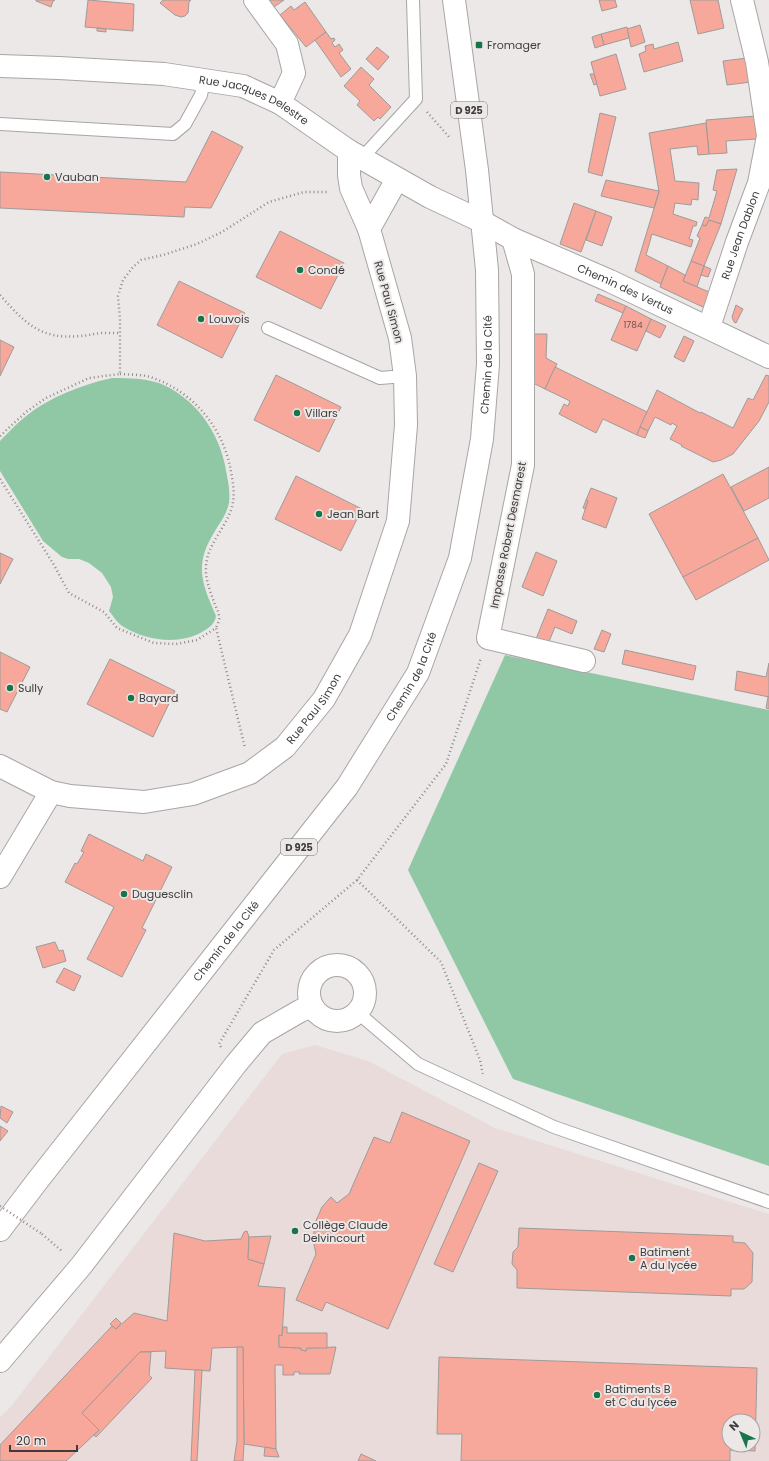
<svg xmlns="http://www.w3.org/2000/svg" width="769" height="1461" font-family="Poppins,sans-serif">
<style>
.built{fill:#e8dbd9;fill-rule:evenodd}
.green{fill:#90c8a6}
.building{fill:#f7a89b;stroke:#9e9b9a;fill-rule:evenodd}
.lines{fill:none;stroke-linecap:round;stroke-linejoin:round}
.service-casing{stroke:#a9a5a4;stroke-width:14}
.minor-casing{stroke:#a9a5a4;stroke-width:24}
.primary-casing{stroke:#a9a5a4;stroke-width:24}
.path{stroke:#8e8b8b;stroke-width:2.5;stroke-dasharray:1 3;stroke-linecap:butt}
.service{stroke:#fff;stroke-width:12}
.minor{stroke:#fff;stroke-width:22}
.primary{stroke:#fff;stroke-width:22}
.path-bridge{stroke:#8e8b8b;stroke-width:2.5;stroke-dasharray:1 3;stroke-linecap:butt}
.poi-dot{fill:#18754a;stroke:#ece8e7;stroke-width:1.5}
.labels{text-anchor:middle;stroke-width:4;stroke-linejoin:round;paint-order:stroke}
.number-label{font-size:9px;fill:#6c5754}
.shield{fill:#ece8e7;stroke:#72706f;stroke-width:1}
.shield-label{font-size:10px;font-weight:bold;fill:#3e3c3c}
.poi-label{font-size:11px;fill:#3e3c3c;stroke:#ece8e7;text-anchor:start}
.street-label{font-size:11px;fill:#3e3c3c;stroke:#ece8e7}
</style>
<rect width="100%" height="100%" fill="#ece8e7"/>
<!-- built -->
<path class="built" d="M315 1045 368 1061 495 1128 769 1214V1461H0V1417L13 1404 282 1054ZM729 1421H753V1445H729Z"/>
<!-- green -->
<g class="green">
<path d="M112 378C130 378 150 378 166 386 201 404 222 438 227 476 229 485 230 494 229 503 226 517 217 526 211 538 194 568 204 588 216 616 215 624 209 628 202 632 179 645 147 641 124 627 118 624 114 617 109 611L113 597 111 587 102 573 89 563 79 559H68L62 557 43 541 0 471V441C8 433 16 424 25 417 49 397 81 385 112 378Z"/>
<polygon points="505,655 769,710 769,1166 513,1079 408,870"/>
</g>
<!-- building -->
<g class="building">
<polygon points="36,0 55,0 53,1 51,7 36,1"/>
<polygon points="88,0 134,4 133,31 85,27"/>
<polygon points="163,0 191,0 189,2 188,13 185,16 181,17 175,15 160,3"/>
<polygon points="268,0 284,0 274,7"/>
<polygon points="599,0 615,0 617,7 602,11"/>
<polygon points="690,0 718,0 724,28 698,34"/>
<polygon points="305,2 326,32 306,47 280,15 291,6 294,10"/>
<polygon points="640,25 645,42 631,47 627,29"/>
<polygon points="627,27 629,38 604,45 601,34"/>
<polygon points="97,28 106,29 106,32 97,31"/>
<polygon points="326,32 331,39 334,38 335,40 332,43 335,47 339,44 343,50 339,53 351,69 341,77 315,40"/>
<polygon points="601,34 604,45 595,48 592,37"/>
<polygon points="678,42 683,61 644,72 639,54 646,51 645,46 653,44 654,49"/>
<polygon points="377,47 389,57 378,70 366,59"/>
<polygon points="616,54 626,89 600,96 591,62"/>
<polygon points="747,58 751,82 727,85 723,61"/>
<polygon points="361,67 374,79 369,85 391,107 380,119 378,117 374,121 357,105 360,101 344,86"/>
<polygon points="590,74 594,74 597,84 594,85"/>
<polygon points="600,113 616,117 602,176 588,172"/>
<polygon points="756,116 757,139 726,141 727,153 709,154 706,120"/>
<polygon points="706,123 709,154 698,155 697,146 670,149 675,181 699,183 698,200 692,199 691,205 675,203 673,214 697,222 696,226 693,226 689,239 693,240 691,247 652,234 646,255 668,266 661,284 635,271 659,192 649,133"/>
<polygon points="212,131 243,147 211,208 185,207 184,217 0,208 0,172 186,182"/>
<polygon points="737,169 721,224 709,220 706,226 702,225 705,217 709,218 717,191 713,190 717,170"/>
<polygon points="606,180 659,191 654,208 601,196"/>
<polygon points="574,203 596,211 581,252 560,244"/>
<polygon points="596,211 612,217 602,246 586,240"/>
<polygon points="709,220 721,224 704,266 691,261 700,238 697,236 702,225 706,226"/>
<polygon points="280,231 344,263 321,309 256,277"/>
<polygon points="691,261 704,266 697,287 683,281"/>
<polygon points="668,266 685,275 683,281 714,294 705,308 660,287"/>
<polygon points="704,266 711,269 708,277 701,275"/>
<polygon points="179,281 245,313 222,358 157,325"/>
<polygon points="598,294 626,306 623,313 595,301"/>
<polygon points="736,305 743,309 736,323 734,322 732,317"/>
<polygon points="626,306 651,319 637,351 611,340"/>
<polygon points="651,319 666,326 660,338 646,331"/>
<polygon points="532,334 547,334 546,358 557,364 545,389 533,383"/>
<polygon points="684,336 694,341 684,362 674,357"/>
<polygon points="0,340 14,347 0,376"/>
<polygon points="555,367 647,412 637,435 603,419 596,433 559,414 564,404 568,406 570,401 545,389"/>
<polygon points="276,375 341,407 319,452 254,420"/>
<polygon points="766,375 769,376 769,402 759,421 733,454 721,460 713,462 681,446 682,445 670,439 677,426 672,423 671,425 655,417 648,431 640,427 657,390 700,413 701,412 733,428 748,398 753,400"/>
<polygon points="640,427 648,431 645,438 637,435"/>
<polygon points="769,467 769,498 744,511 731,487"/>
<polygon points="723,474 758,538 683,577 649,514"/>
<polygon points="296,476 362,509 341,551 275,519"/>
<polygon points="591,488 617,498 606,528 582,519 588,501 586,500"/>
<polygon points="586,500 588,501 585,509 583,508"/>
<polygon points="758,538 769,560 696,600 683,577"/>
<polygon points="536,552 557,561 543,596 522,587"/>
<polygon points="0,553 13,559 0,584"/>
<polygon points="548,609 577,621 572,634 555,627 548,644 536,639"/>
<polygon points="602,630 611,634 604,652 594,649"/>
<polygon points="625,650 696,666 693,680 622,664"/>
<polygon points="0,652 30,667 7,712 0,709"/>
<polygon points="110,659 175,691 153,737 87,704"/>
<polygon points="769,663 769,697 735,690 737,671 766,677"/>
<polygon points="768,697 769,697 769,709 766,708"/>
<polygon points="89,834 143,861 146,854 172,867 142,928 146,930 122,977 87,959 114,907 65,882 75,863 77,864 84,852 81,851"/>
<polygon points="55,942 59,951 63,950 66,961 43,968 36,947"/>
<polygon points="64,968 81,976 74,991 56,982"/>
<polygon points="1,1106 13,1112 7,1123 0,1118"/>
<polygon points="402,1112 470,1141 388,1329 326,1302 322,1311 296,1300 316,1254 313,1240 315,1223 322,1207 331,1197 337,1203 349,1194 374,1137 390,1143"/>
<polygon points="0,1126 8,1131 0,1141"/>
<polygon points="479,1163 498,1171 453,1272 434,1264"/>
<polygon points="519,1228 733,1236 733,1242 745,1243 753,1253 752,1282 744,1289 731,1289 731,1296 517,1288 517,1270 512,1264 513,1252 518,1247"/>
<polygon points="247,1231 249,1237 248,1259 264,1264 258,1286 285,1288 282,1336 279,1335 279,1347 301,1348 301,1350 306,1351 307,1348 336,1347 330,1374 299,1374 300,1372 294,1372 294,1375 283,1375 283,1365 275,1365 276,1449 244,1444 243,1347 212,1348 210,1371 165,1368 166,1351 140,1352 82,1413 99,1430 66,1461 0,1461 0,1445 112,1326 116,1329 134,1313 167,1321 174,1233 205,1241 241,1239 244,1232"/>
<polygon points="271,1236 264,1264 248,1259 249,1237"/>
<polygon points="116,1318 121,1323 116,1329 110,1324"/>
<polygon points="283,1327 287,1327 287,1333 327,1333 327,1348 307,1348 306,1351 301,1350 301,1348 279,1347 279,1335 282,1336"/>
<polygon points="237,1347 243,1347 244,1444 243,1461 234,1461 237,1441"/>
<polygon points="140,1352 151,1352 149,1375 152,1378 96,1437 94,1435 99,1430 82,1413"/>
<path d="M439 1357 757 1368 755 1451 730 1450V1461H461L462 1434H437ZM729 1421H753V1445H729Z"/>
<polygon points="195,1370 202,1370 197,1461 191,1461"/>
<polygon points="265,1447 276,1449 279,1457 264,1456"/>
<polygon points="361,1454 376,1461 358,1461"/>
</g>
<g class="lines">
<defs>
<g id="service">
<polyline points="0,124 173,134 185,124 201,95 204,80"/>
<polyline points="361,159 416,99 413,0"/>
<polyline points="268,328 380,378 405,376"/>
<polyline points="358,1013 418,1064 554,1127 769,1202"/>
</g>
<g id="minor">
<polyline points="255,0 287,44 294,73 280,103"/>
<path id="s1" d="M0 66 59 68 164 74 243 86 280 103 349 151 430 197 481 221 513 239 610 281 769 357"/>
<polyline points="369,229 397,179"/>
<polyline points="513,239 523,274 523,465 488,638 584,661"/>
<path id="s2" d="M709 327 737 242 759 183 768 136 757 62 742 0"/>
<path id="s3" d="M0 766 51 792 70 796 144 802 193 794 250 773 285 747 324 699 360 635 398 521 406 425 405 376 400 338 369 229 351 188 349 175V151"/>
<polyline points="0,877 51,792"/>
<circle cx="337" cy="993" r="28"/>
<polyline points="0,1361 81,1266 236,1064 262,1033 300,1011 312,1006"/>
</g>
<g id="primary">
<path id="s4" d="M0 1230 38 1180 347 787 418 673 460 558 482 439 488 364 487 270 477 170 454 0"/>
</g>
</defs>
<!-- service casing -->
<use href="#service" class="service-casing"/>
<!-- minor casing -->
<use href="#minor" class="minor-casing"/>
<!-- primary casing -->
<use href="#primary" class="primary-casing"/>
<!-- path -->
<g class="path">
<polyline points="427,112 450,138"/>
<path d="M0 295C24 322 40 340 79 336 86 336 93 334 101 333 107 333 113 333 119 333"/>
<path d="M120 374C131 375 143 374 153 378 193 392 221 426 230 466 232 477 235 491 233 502 229 526 207 542 206 567 205 580 211 593 215 605 217 609 219 613 219 617 220 620 217 625 216 628"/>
<polyline points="0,436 26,412 46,398 89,378 120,374 120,319 118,296 123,280 133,267 141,260 163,255 197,244 222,232 269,202 304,192 329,192"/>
<polyline points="0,479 54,565 69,593 104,612 117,628 154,643 176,644 197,640 216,628 245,748"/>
<polyline points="357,880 441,962 480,1060 483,1075"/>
<polyline points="221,1047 219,1044 274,950 357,880 446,764 481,658"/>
<polyline points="42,1234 63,1252"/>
</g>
<!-- service -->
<use href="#service" class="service"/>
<!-- minor -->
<use href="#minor" class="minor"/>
<!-- primary -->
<use href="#primary" class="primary"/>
<!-- path-bridge -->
<polyline class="path-bridge" points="0,1206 42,1234"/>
</g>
<!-- markers -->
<g class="poi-dot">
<rect x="475" y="41" width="8" height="8" rx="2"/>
<circle cx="47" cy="177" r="4"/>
<circle cx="300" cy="270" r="4"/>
<circle cx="201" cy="319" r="4"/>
<circle cx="297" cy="413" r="4"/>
<circle cx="319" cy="514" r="4"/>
<circle cx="10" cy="688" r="4"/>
<circle cx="131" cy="698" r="4"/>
<circle cx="124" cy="894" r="4"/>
<circle cx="295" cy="1231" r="4"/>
<circle cx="632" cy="1258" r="4"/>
<circle cx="597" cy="1395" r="4"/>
</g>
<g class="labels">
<!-- number labels -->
<g class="number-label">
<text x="633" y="328">1784</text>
</g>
<!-- shield labels -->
<g class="shield">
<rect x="451" y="102" width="36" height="16" rx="3"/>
<rect x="281" y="839" width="36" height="16" rx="3"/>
</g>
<g class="shield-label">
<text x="469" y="114">D 925</text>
<text x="299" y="851">D 925</text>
</g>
<!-- poi labels -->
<g class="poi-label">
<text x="487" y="49">Fromager</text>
<text x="55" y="181">Vauban</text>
<text x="308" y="274">Condé</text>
<text x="209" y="323">Louvois</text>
<text x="305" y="417">Villars</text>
<text x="327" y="518">Jean Bart</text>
<text x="18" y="692">Sully</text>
<text x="139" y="702">Bayard</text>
<text x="132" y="898">Duguesclin</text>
<text x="303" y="1229">Collège Claude<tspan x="303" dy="13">Delvincourt</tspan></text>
<text x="640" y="1256">Batiment<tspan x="640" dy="13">A du lycée</tspan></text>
<text x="605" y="1393">Batiments B<tspan x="605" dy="13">et C du lycée</tspan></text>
</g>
<!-- street labels -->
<g class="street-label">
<text dy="4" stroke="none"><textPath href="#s1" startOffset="259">Rue Jacques Delestre</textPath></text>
<text dy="4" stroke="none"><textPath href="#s2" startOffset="97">Rue Jean Dablon</textPath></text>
<text dy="4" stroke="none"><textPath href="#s1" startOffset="678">Chemin des Vertus</textPath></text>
<text transform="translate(389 302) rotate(75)" y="4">Rue Paul Simon</text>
<text dy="4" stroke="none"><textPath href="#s4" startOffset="1015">Chemin de la Cité</textPath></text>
<text transform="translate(508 535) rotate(-79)" y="4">Impasse Robert Desmarest</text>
<text dy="4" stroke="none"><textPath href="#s4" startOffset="691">Chemin de la Cité</textPath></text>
<text dy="4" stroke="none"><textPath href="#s3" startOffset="353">Rue Paul Simon</textPath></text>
<text dy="4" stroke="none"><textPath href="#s4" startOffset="367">Chemin de la Cité</textPath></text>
</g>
</g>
<!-- north arrow -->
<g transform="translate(741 1433) rotate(316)"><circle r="19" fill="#ece8e7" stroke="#a6a3a3"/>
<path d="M0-3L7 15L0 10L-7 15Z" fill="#18754a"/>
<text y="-6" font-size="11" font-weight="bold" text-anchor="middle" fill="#3e3c3c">N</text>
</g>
<!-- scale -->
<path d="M10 1445v6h67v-6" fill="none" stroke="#3e3c3c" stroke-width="2"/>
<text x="16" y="1445" font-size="12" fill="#3e3c3c" stroke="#ece8e7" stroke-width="3" paint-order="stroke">20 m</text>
</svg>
